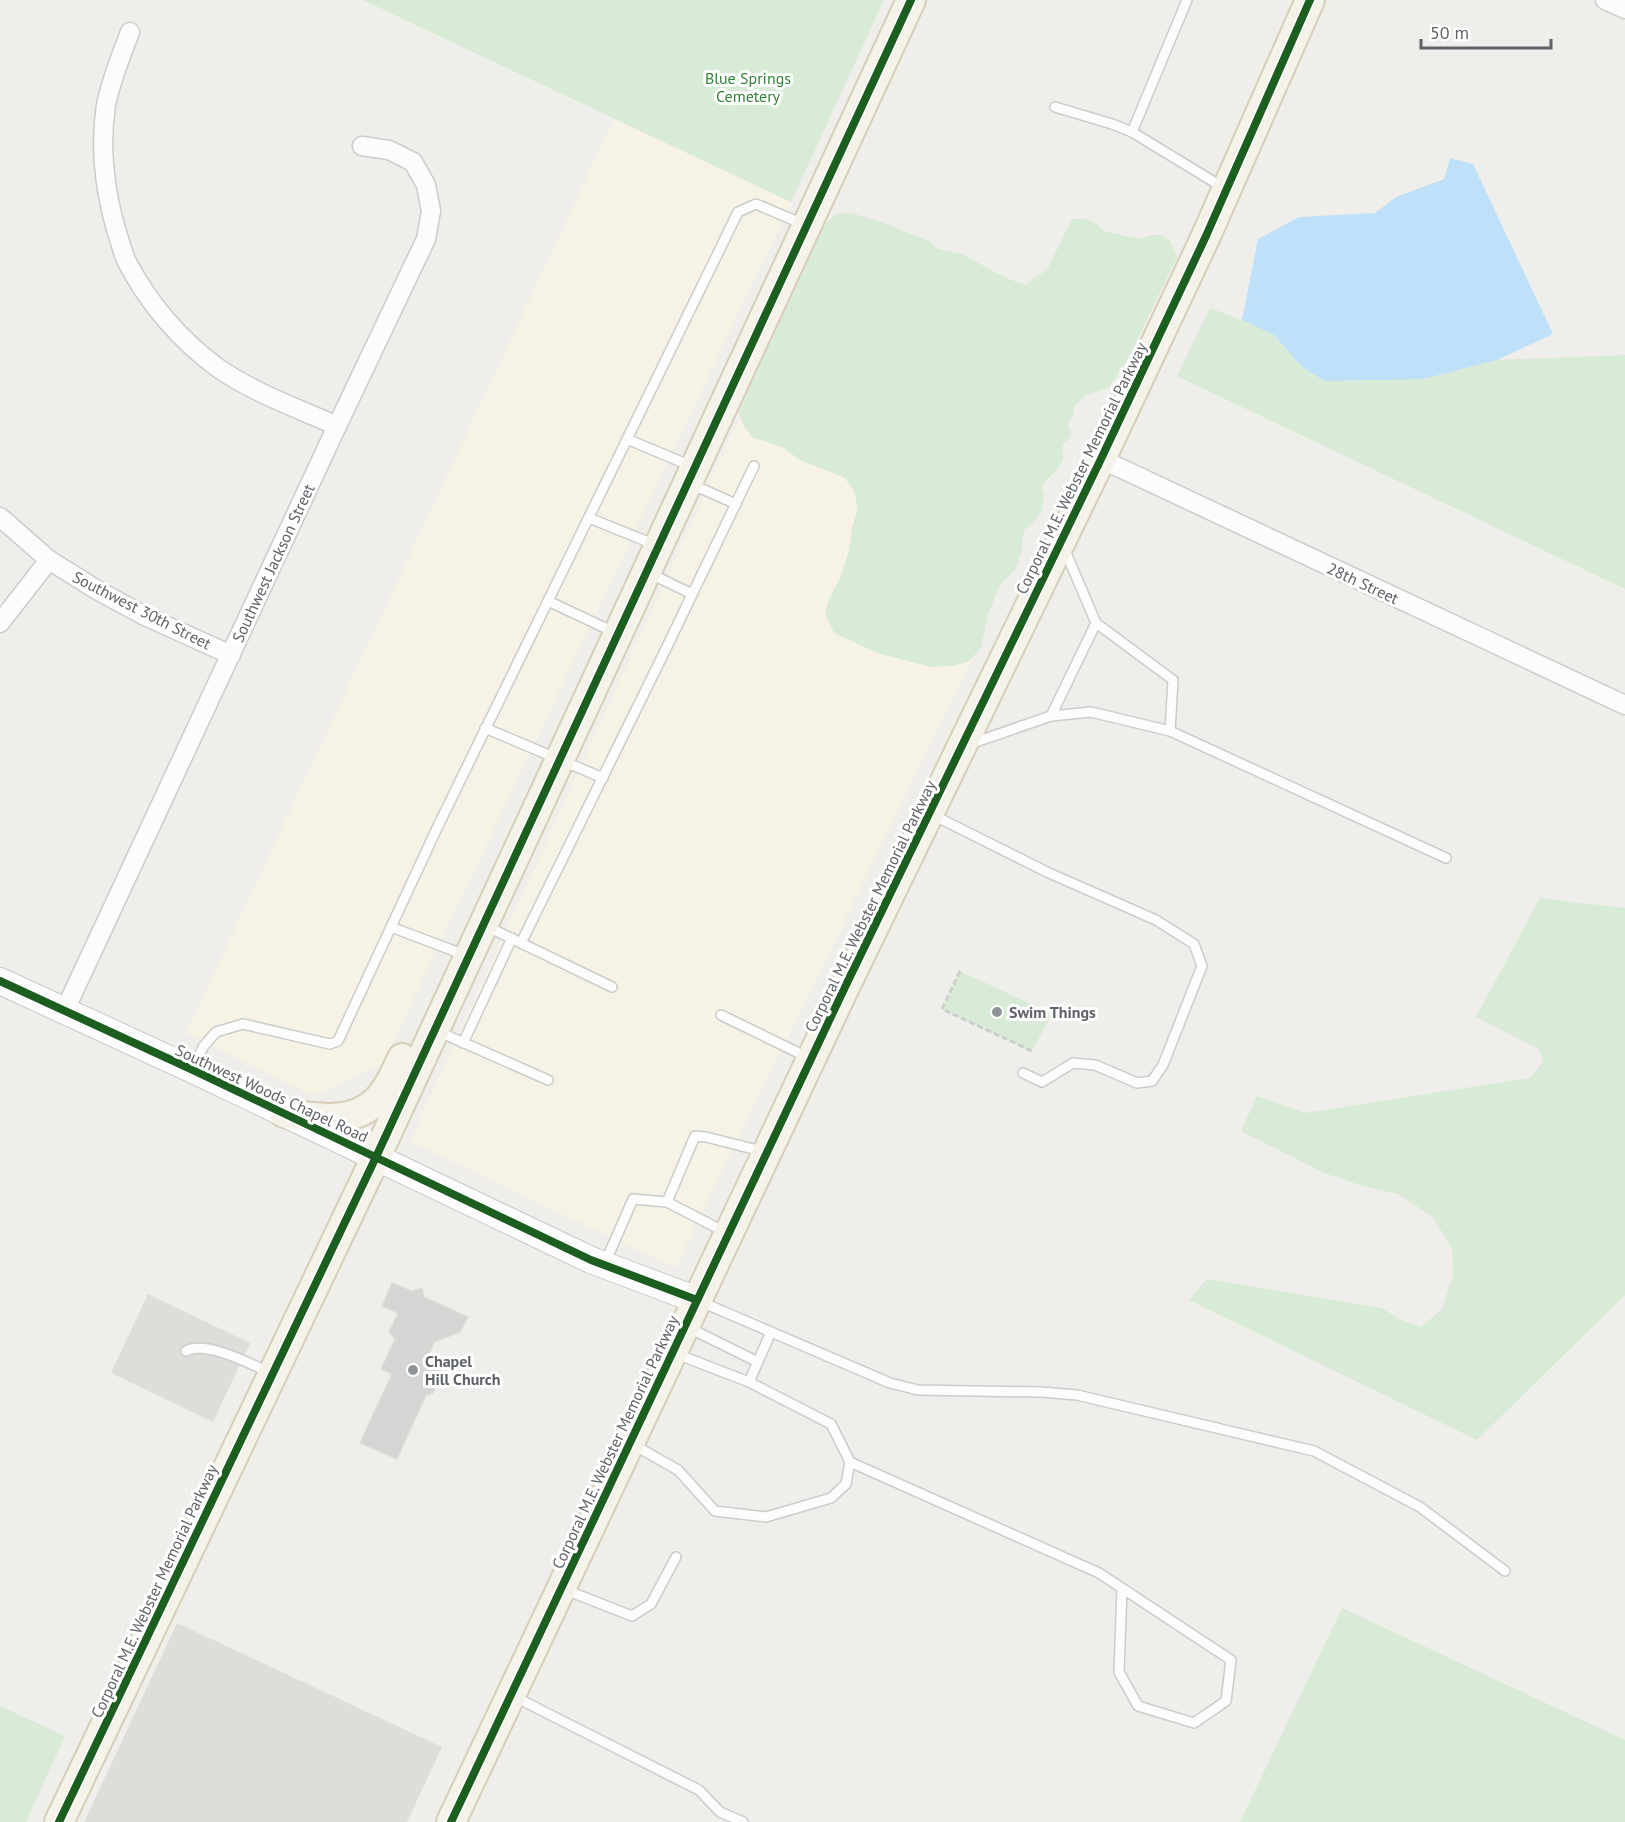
<svg xmlns="http://www.w3.org/2000/svg" width="1625" height="1822" font-family="'PT Sans',sans-serif">
<style>
.commercial{fill:#f7f3e4}
.industrial{fill:#dfddda}
.green{fill:#d8ebd6}
.water{fill:#bfe0f9}
.building{fill:#d6d5d3;stroke:#deddd9;stroke-width:1.5}
.lines{fill:none;stroke-linecap:round;stroke-linejoin:round}
.service-casing{stroke:#cbcccc;stroke-width:12}
.minor-casing{stroke:#cbcccc;stroke-width:21}
.secondary-casing{stroke:#cacacb;stroke-width:28}
.primary-casing{stroke:#d7ceb8;stroke-width:32}
.path{stroke:#cacfcc;stroke-width:3;stroke-dasharray:6 3;stroke-linecap:butt}
.service{stroke:#fdfcfc;stroke-width:9}
.minor{stroke:#fdfcfc;stroke-width:18}
.secondary{stroke:#fdfcfc;stroke-width:26}
.primary{stroke:#f4f2e9;stroke-width:28}
.cycleway-casing{stroke:#fff;stroke-width:11}
.cycleway{stroke:#1b5e20;stroke-width:8}
.poi-dot{fill:#919496;stroke:#fff;stroke-width:2}
.labels{text-anchor:middle;stroke-width:6;stroke-linejoin:round;paint-order:stroke}
.park-label{font-size:16px;fill:#348238;stroke:#fff}
.street-label{font-size:16px;fill:#5f6368;stroke:#fff}
.poi-label{font-size:16px;font-weight:bold;fill:#5f6368;stroke:#fff;text-anchor:start}
</style>
<rect width="100%" height="100%" fill="#efeeea"/>
<!-- commercial -->
<g class="commercial">
<polygon points="614,119 791,202 383,1063 313,1096 186,1033"/>
<polygon points="740,417 744,426 769,442 782,447 800,460 845,478 854,491 858,508 852,528 849,551 841,576 829,599 968,662 974,655 675,1268 410,1141"/>
</g>
<!-- industrial -->
<g class="industrial">
<polygon points="148,1294 250,1343 213,1422 111,1373"/>
<polygon points="177,1623 442,1747 407,1822 84,1822"/>
</g>
<!-- green -->
<g class="green">
<polygon points="363,0 884,0 791,202"/>
<path d="M851 213 884 223 929 241 938 249 962 254 1006 278 1026 285 1035 277 1047 270 1072 219H1084L1094 222 1104 231 1139 239 1151 235H1162L1170 241 1177 257 1126 363 1109 387 1085 396 1075 405 1073 415 1068 423V428L1071 431 1070 438 1063 444C1062 449 1064 454 1063 459 1061 469 1047 477 1041 487L1044 497 1042 510 1034 522 1025 529 1022 539V549L1016 569 1004 580 996 594 988 614 981 648 968 662 952 666 931 667 877 653 834 633 825 614 829 599 841 576 849 551 852 528 858 508 854 491 845 478 800 460 782 447 752 437 744 426 737 409 815 240 825 224 836 214Z"/>
<polygon points="1210,308 1242,320 1274,335 1302,367 1423,379 1497,360 1625,355 1625,589 1177,376"/>
<polygon points="1540,898 1625,908 1625,1295 1477,1440 1189,1300 1207,1279 1382,1308 1399,1319 1421,1327 1442,1309 1453,1276 1452,1249 1433,1217 1398,1194 1363,1186 1324,1173 1241,1131 1257,1096 1305,1113 1530,1078 1543,1062 1539,1049 1476,1017"/>
<polygon points="960,971 1052,1014 1032,1051 942,1009"/>
<polygon points="1342,1608 1625,1740 1625,1822 1240,1822"/>
<polygon points="0,1706 65,1736 26,1822 0,1822"/>
</g>
<!-- water -->
<polygon class="water" points="1450,158 1473,164 1553,334 1497,360 1423,379 1325,381 1302,367 1274,335 1242,320 1258,239 1299,217 1375,213 1396,197 1444,179"/>
<!-- building -->
<polygon class="building" points="392,1283 412,1291 422,1288 424,1297 468,1317 460,1332 434,1342 427,1360 439,1365 442,1372 433,1393 426,1395 397,1459 360,1443 392,1374 381,1369 395,1339 389,1332 398,1313 382,1306"/>
<g class="lines">
<defs>
<g id="service">
<polyline points="1055,107 1112,124 1132,132 1224,188"/>
<polyline points="1132,132 1187,0"/>
<polyline points="627,439 691,466"/>
<polyline points="691,484 736,504"/>
<polyline points="589,518 656,545"/>
<polyline points="1064,548 1096,623 1173,680 1170,731"/>
<polyline points="649,573 692,594"/>
<polyline points="548,601 616,633"/>
<polyline points="1051,716 1096,623"/>
<polyline points="485,728 603,778"/>
<polyline points="970,744 1051,716 1091,712 1170,731 1446,858"/>
<polyline points="933,815 1049,873 1156,920 1194,944 1202,966 1163,1065 1152,1081 1137,1083 1095,1065 1073,1063 1042,1082 1023,1073"/>
<polyline points="391,927 465,955"/>
<polyline points="488,927 612,987"/>
<polyline points="521,943 662,657 754,466"/>
<polyline points="721,1015 809,1058"/>
<polyline points="437,1031 548,1080"/>
<polyline points="463,1043 512,938"/>
<polyline points="194,1068 203,1047 216,1032 243,1024 330,1044 338,1041 438,826 738,212 756,204 803,224"/>
<polyline points="667,1202 695,1136 706,1137 765,1152"/>
<polyline points="605,1263 633,1199 667,1202 725,1232"/>
<polyline points="699,1301 890,1383 918,1390 1041,1392 1077,1395 1314,1451 1420,1507 1505,1571"/>
<polyline points="687,1327 758,1362"/>
<path d="M186 1351C207 1340 250 1364 271 1373"/>
<polyline points="749,1382 771,1332"/>
<polyline points="632,1444 678,1470 715,1511 766,1517 831,1498 846,1484 850,1462 831,1424 749,1382 674,1353"/>
<polyline points="850,1462 1099,1573 1231,1660 1226,1701 1194,1723 1138,1706 1119,1672 1122,1588"/>
<polyline points="563,1589 632,1616 651,1604 676,1557"/>
<polyline points="513,1696 699,1790 720,1812 743,1822"/>
</g>
<g id="minor">
<polyline points="1605,0 1625,9"/>
<path d="M130 32C121 56 111 80 106 105 99 150 105 193 118 236 121 244 123 254 127 262 149 304 180 340 218 368 254 393 297 408 337 426"/>
<polyline points="1101,459 1625,705"/>
<polyline points="0,517 49,560 97,590 145,616 231,655"/>
<polyline points="0,623 49,560"/>
<polyline points="65,1010 337,426 426,239 431,211 426,185 413,162 389,150 362,146"/>
</g>
<polyline id="secondary" points="0,981 193,1070 591,1260 697,1300"/>
<g id="primary">
<path d="M284 1113C320 1119 360 1126 384 1092 392 1081 397 1069 402 1058"/>
<polyline points="59,1822 376,1157 911,0"/>
<polyline points="451,1822 845,987 1101,459 1206,236 1310,0"/>
</g>
</defs>
<!-- service casing -->
<use href="#service" class="service-casing"/>
<!-- minor casing -->
<use href="#minor" class="minor-casing"/>
<!-- secondary casing -->
<use href="#secondary" class="secondary-casing"/>
<!-- primary casing -->
<use href="#primary" class="primary-casing"/>
<!-- path -->
<polyline class="path" points="960,971 942,1009 1032,1051"/>
<!-- service -->
<use href="#service" class="service"/>
<!-- minor -->
<use href="#minor" class="minor"/>
<!-- secondary -->
<use href="#secondary" class="secondary"/>
<!-- primary -->
<use href="#primary" class="primary"/>
<defs>
<g id="cycleway">
<polyline points="0,981 193,1070 591,1260 697,1300"/>
<polyline points="59,1822 376,1157 911,0"/>
<polyline points="451,1822 845,987 1101,459 1206,236 1310,0"/>
</g>
</defs>
<!-- cycleway casing -->
<use href="#cycleway" class="cycleway-casing"/>
<!-- cycleway -->
<use href="#cycleway" class="cycleway"/>
</g>
<!-- markers -->
<g class="poi-dot">
<circle cx="997" cy="1012" r="6"/>
<circle cx="413" cy="1370" r="6"/>
</g>
<g class="labels">
<!-- park labels -->
<g class="park-label">
<text x="748" y="84">Blue Springs<tspan x="748" dy="18">Cemetery</tspan></text>
</g>
<!-- street labels -->
<g class="street-label">
<text transform="translate(1081 468) rotate(-64)" y="6">Corporal M.E. Webster Memorial Parkway</text>
<text transform="translate(273 563) rotate(-65)" y="6">Southwest Jackson Street</text>
<text transform="translate(1363 583) rotate(25)" y="6">28th Street</text>
<text transform="translate(142 610) rotate(27)" y="6">Southwest 30th Street</text>
<text transform="translate(870 906) rotate(-64)" y="6">Corporal M.E. Webster Memorial Parkway</text>
<text transform="translate(272 1093) rotate(25)" y="6">Southwest Woods Chapel Road</text>
<text transform="translate(615 1442) rotate(-65)" y="6">Corporal M.E. Webster Memorial Parkway</text>
<text transform="translate(154 1591) rotate(-65)" y="6">Corporal M.E. Webster Memorial Parkway</text>
</g>
<!-- poi labels -->
<g class="poi-label">
<text x="1009" y="1018">Swim Things</text>
<text x="425" y="1367">Chapel<tspan x="425" dy="18">Hill Church</tspan></text>
</g>
</g>
<!-- scale -->
<path d="M1421 39v9h130v-9" fill="none" stroke="#5f6368" stroke-width="3"/>
<text x="1430" y="39" font-size="18" fill="#5f6368" stroke="#ffffff" stroke-width="4.5" paint-order="stroke">50 m</text>
</svg>
